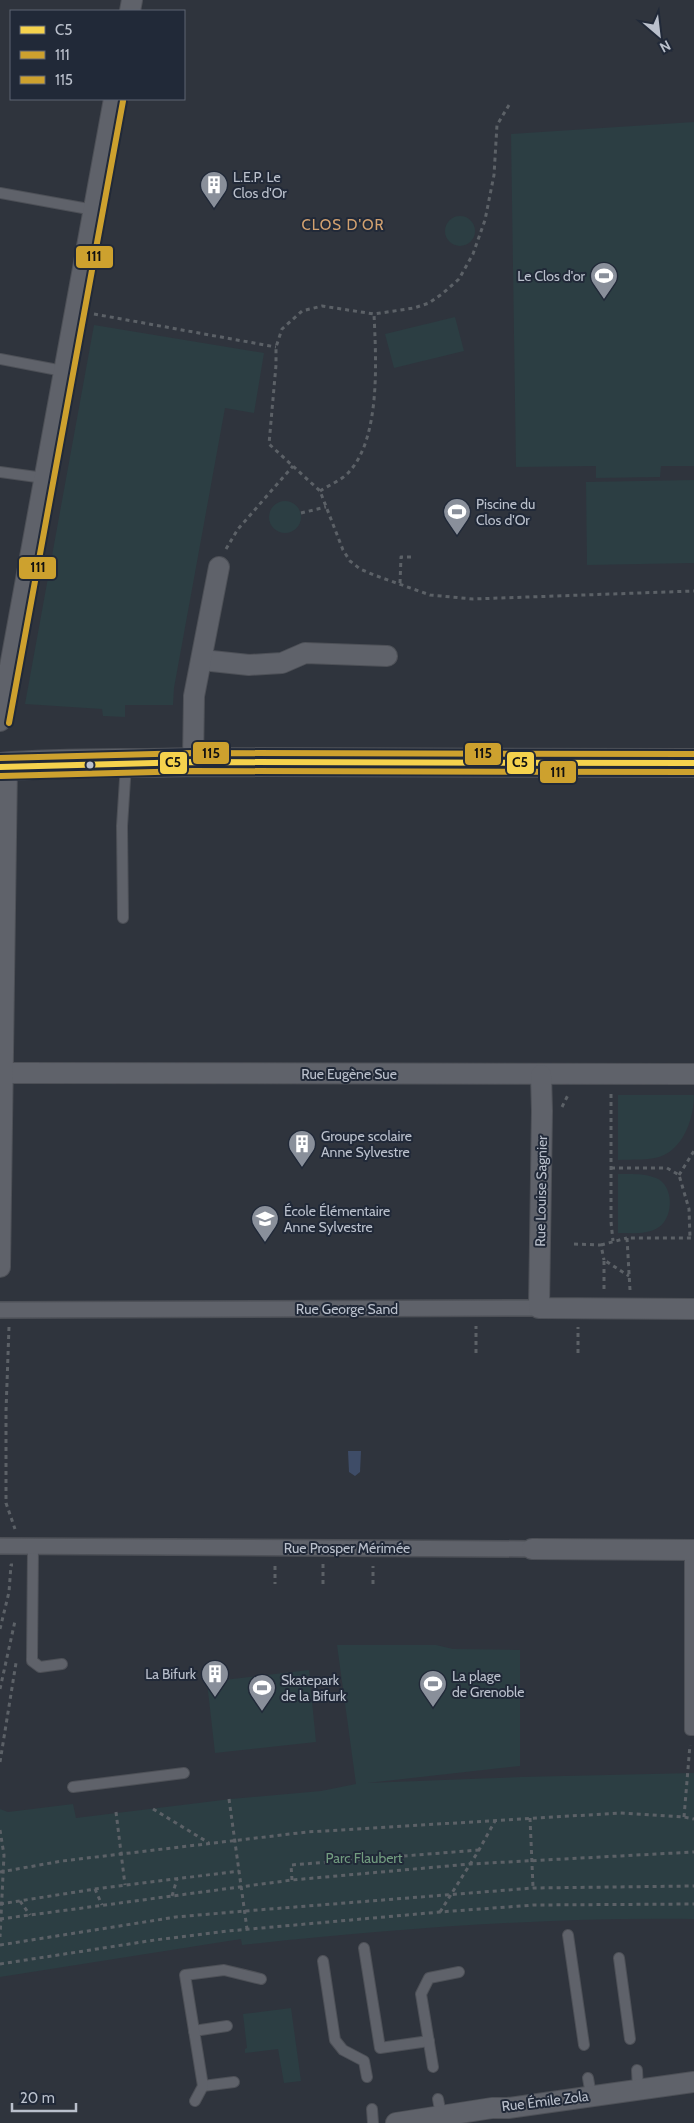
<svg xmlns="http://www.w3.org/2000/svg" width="694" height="2123" font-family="Cabin,sans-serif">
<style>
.green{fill:#2c3e43}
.water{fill:#3e4c67}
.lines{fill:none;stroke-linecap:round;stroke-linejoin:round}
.service-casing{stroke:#4d5057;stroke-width:12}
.pedestrian-casing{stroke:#4d5057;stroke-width:18}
.minor-casing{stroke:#4d5057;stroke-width:22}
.secondary-casing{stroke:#4d5057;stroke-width:30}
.path{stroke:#5c6167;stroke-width:3;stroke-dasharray:4 4;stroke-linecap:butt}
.service{stroke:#5f626a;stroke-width:10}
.pedestrian{stroke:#5f626a;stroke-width:15}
.minor{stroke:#5f626a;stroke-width:20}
.secondary{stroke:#5d6169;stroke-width:28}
.bus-1-casing{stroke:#212938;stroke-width:10}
.bus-2-casing{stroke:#212938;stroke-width:10}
.bus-3-casing{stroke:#212938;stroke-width:10}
.bus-1{stroke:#f5d24d;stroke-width:6}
.bus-2{stroke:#cda12e;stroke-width:6}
.bus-3{stroke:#cda12e;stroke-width:6}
.bus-dot{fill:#bac0cc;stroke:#212938;stroke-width:2}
.labels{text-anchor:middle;stroke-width:4;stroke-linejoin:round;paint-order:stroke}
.poi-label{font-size:14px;fill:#bac0cc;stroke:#212938;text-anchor:start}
.street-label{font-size:14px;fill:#bac0cc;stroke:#212938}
.park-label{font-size:14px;fill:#729c7f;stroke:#212938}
.neighbourhood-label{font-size:15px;letter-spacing:1px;fill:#d2a16f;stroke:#212938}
.line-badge{stroke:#212938;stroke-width:2}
.pale-badge-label{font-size:14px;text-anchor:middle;font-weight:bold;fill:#111}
</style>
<rect width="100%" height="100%" fill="#2f343d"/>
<!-- green -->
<g class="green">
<polygon points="694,122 694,466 661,466 660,477 596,478 596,466 516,467 511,134"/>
<circle cx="460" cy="231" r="15"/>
<polygon points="455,317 464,351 394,368 385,334"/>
<polygon points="94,325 264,353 254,413 225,408 174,688 173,705 125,705 125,717 103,716 102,709 25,704"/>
<polygon points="694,480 694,563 587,565 586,482"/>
<circle cx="285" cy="517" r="16"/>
<path d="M618 1095H694C694 1116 685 1145 664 1155 652 1161 632 1159 618 1160Z"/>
<path d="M618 1174C630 1174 645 1173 656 1178 674 1185 674 1217 659 1227 648 1235 631 1233 618 1233Z"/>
<path d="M337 1645H436L453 1649 520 1650V1766L367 1783 521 1777 694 1773V1919C543 1917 392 1929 242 1945L241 1939 0 1977V1809L8 1812 73 1804 76 1818 231 1799 321 1791 356 1784Z"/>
<polygon points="309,1670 316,1742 215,1753 207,1682"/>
<polygon points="291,2008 301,2081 284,2083 278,2049 245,2053 245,2049 247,2048 243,2014"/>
</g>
<!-- water -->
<polygon class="water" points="348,1451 361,1451 360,1472 355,1476 349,1472"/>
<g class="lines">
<defs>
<g id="service">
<polyline points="0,193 94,210"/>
<polyline points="0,359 63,371"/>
<polyline points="0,472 44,478"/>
<polyline points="123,918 122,826 126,764"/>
<polyline points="33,1547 32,1661 40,1667 62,1664"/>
<polyline points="690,1550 690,1730 694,1730"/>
<polyline points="73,1787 184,1773"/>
<polyline points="568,1935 584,2045"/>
<polyline points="364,1948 380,2048 429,2041"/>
<polyline points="619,1958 630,2039"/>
<polyline points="323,1961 335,2040 343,2050 364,2061 367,2077"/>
<polyline points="194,2031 227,2026"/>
<polyline points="433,2067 421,1994 429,1978 459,1972"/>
<polyline points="637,2070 638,2089"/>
<polyline points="588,2078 591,2095"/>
<polyline points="203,2086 234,2082"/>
<polyline points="438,2099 441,2115"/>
<polyline points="195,2101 203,2086 185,1975 224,1970 261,1979"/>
<polyline points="372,2109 373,2123"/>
</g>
<g id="pedestrian">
<polyline points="0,1310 539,1308"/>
<polyline points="0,1546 532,1549"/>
</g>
<g id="minor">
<polyline points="130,11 132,0"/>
<polyline points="202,660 249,665 282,663 305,653 387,656"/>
<polyline points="0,721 114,99"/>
<polyline points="193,762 194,696 219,567"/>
<polyline points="3,1073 694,1074"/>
<polyline points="541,1075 542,1111 539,1308 694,1309"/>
<polyline points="0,1267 7,766"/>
<polyline points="532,1549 694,1550"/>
<polyline points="396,2123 492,2108 508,2108 694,2082"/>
</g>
<path id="secondary" d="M0 767C64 762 128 764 193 762L694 763"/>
</defs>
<!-- service casing -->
<use href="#service" class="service-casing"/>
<!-- pedestrian casing -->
<use href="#pedestrian" class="pedestrian-casing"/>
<!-- minor casing -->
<use href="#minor" class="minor-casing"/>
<!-- secondary casing -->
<use href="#secondary" class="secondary-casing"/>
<!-- path -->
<g class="path">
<polyline points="509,105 497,125 494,175 485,220 473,254 459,279 442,294 429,303 414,308 374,314 322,306 302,311 282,329 276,347 276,365 269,444 320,491 343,550 350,561 360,569 374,575 430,595 473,599 694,591"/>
<polyline points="94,314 276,347"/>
<path d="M320 491C329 485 342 480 349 472 381 437 376 359 374 314"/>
<polyline points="301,513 326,507"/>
<polyline points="226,549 238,529 293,466"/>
<polyline points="400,583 401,557 414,557"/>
<polyline points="611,1094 611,1222 613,1241"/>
<polyline points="562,1107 569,1093"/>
<polyline points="611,1168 667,1168 679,1175 689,1209 690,1238"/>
<polyline points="679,1175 694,1151"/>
<polyline points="574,1244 601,1245 604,1260"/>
<polyline points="601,1245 627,1238"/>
<polyline points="604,1289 604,1260 629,1276"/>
<polyline points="630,1290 627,1238 694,1238"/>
<polyline points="9,1327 6,1411 6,1503 15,1529"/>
<polyline points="476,1353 476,1326"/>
<polyline points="578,1353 578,1327"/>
<polyline points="323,1564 323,1584"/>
<polyline points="275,1566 275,1584"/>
<polyline points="373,1584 373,1566"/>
<polyline points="0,1629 9,1592 11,1565 13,1565"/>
<polyline points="0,1689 15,1621"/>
<polyline points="0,1762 16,1663"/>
<polyline points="229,1799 247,1929"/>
<polyline points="153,1809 209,1843"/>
<polyline points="116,1812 125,1885"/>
<polyline points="684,1817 690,1745"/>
<polyline points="530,1818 533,1887"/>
<polyline points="0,1830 4,1855 0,1937"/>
<polyline points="0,1872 62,1861 307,1832 620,1813 684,1817 694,1819"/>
<polyline points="292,1880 291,1865 479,1850"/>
<polyline points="95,1889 102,1905"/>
<polyline points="172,1896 177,1879"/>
<polyline points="20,1901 30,1915"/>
<polyline points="0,1904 95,1889 239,1871"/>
<polyline points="440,1912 479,1850 495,1821"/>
<polyline points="0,1919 292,1880 470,1864 694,1852"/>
<polyline points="0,1945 176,1917 245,1911 533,1888 694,1886"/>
<polyline points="0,1964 155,1940 228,1931 440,1912 534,1905 694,1904"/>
</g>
<!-- service -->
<use href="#service" class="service"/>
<!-- pedestrian -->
<use href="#pedestrian" class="pedestrian"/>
<!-- minor -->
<use href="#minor" class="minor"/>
<!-- secondary -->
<use href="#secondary" class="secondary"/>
<defs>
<polyline id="bus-1" points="0,767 193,762 694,763"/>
<g id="bus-2">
<polyline points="9,723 123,101"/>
<polyline points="1,776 193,771 694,772"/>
</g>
<polyline id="bus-3" points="0,758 193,753 694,754"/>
</defs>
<!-- bus-1 casing -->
<use href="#bus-1" class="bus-1-casing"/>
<!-- bus-2 casing -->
<use href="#bus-2" class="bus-2-casing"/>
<!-- bus-3 casing -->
<use href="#bus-3" class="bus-3-casing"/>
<!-- bus-1 -->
<use href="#bus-1" class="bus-1"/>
<!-- bus-2 -->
<use href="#bus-2" class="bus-2"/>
<!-- bus-3 -->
<use href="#bus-3" class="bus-3"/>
</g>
<!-- icons -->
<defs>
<symbol id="building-pin" viewBox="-11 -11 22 30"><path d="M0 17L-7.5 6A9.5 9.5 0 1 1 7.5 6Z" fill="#898f9a" stroke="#212938"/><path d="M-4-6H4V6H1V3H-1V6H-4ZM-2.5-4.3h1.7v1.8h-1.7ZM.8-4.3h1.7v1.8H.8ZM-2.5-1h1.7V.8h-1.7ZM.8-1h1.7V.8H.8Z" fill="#fff"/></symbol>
<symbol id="stadium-pin" viewBox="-11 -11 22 30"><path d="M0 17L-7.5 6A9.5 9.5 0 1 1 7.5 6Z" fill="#898f9a" stroke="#212938"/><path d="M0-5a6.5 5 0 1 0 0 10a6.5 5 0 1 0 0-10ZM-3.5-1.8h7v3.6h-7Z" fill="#fff"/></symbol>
<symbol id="school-pin" viewBox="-11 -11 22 30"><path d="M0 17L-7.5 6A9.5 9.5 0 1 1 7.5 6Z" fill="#898f9a" stroke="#212938"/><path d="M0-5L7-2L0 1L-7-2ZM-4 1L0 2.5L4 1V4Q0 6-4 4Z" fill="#fff"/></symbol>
</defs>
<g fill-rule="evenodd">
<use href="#building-pin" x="198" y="169" width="32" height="43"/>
<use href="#stadium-pin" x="588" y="260" width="32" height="43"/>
<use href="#stadium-pin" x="441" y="496" width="32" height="43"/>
<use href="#building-pin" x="286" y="1128" width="32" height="43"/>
<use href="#school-pin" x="249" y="1203" width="32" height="43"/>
<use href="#building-pin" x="199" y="1658" width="32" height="43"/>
<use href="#stadium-pin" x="417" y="1668" width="32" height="43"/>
<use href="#stadium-pin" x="246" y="1672" width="32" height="43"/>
</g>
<!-- markers -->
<circle class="bus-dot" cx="90" cy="765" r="4.5"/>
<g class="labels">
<!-- poi labels -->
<g class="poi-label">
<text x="233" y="182">L.E.P. Le<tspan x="233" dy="16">Clos d'Or</tspan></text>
<text x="585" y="281" text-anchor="end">Le Clos d'or</text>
<text x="476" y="509">Piscine du<tspan x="476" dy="16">Clos d'Or</tspan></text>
<text x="321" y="1141">Groupe scolaire<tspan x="321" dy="16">Anne Sylvestre</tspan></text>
<text x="284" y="1216">École Élémentaire<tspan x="284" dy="16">Anne Sylvestre</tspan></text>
<text x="196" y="1679" text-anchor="end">La Bifurk</text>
<text x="452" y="1681">La plage<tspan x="452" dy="16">de Grenoble</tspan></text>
<text x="281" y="1685">Skatepark<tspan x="281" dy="16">de la Bifurk</tspan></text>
</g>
<!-- street labels -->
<g class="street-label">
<text x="349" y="1079">Rue Eugène Sue</text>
<text transform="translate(541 1191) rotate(-89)" y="5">Rue Louise Sagnier</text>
<text x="347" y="1314">Rue George Sand</text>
<text x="347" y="1553">Rue Prosper Mérimée</text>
<text transform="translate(545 2101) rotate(-7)" y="5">Rue Émile Zola</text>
</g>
<!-- park labels -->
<g class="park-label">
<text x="364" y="1863">Parc Flaubert</text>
</g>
<!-- neighbourhood labels -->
<g class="neighbourhood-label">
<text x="343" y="230">CLOS D'OR</text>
</g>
</g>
<g class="line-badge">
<rect x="75" y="245" width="39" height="24" rx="5" fill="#cda12e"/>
<rect x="18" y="556" width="39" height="24" rx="5" fill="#cda12e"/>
<rect x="192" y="741" width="38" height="24" rx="5" fill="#cda12e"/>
<rect x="464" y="742" width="38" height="24" rx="5" fill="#cda12e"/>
<rect x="159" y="751" width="29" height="24" rx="5" fill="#f5d24d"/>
<rect x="506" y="751" width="29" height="24" rx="5" fill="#f5d24d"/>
<rect x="539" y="760" width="38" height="24" rx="5" fill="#cda12e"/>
</g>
<g class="pale-badge-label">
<text x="94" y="261">111</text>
<text x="38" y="572">111</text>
<text x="211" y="758">115</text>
<text x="483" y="758">115</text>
<text x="173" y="767">C5</text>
<text x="520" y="767">C5</text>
<text x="558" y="777">111</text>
</g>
<!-- legend -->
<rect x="10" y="10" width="175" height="90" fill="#212938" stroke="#5e6573"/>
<rect x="20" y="26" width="25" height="8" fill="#f5d24d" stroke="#5e6573"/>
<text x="55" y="35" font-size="15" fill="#bac0cc">C5</text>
<rect x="20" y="51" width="25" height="8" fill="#cda12e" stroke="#5e6573"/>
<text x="55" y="60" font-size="15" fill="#bac0cc">111</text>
<rect x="20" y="76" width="25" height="8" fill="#cda12e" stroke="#5e6573"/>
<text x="55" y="85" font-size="15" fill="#bac0cc">115</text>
<!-- north arrow -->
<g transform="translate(659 35) rotate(152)" stroke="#212938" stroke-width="4" paint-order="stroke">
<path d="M0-4L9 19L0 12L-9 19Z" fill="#bac0cc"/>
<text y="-8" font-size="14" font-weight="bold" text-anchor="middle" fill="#bac0cc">N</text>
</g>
<!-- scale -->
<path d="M12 2103v8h64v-8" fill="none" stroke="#bac0cc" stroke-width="2.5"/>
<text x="20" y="2103" font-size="15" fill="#bac0cc" stroke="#212938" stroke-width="4" paint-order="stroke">20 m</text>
</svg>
